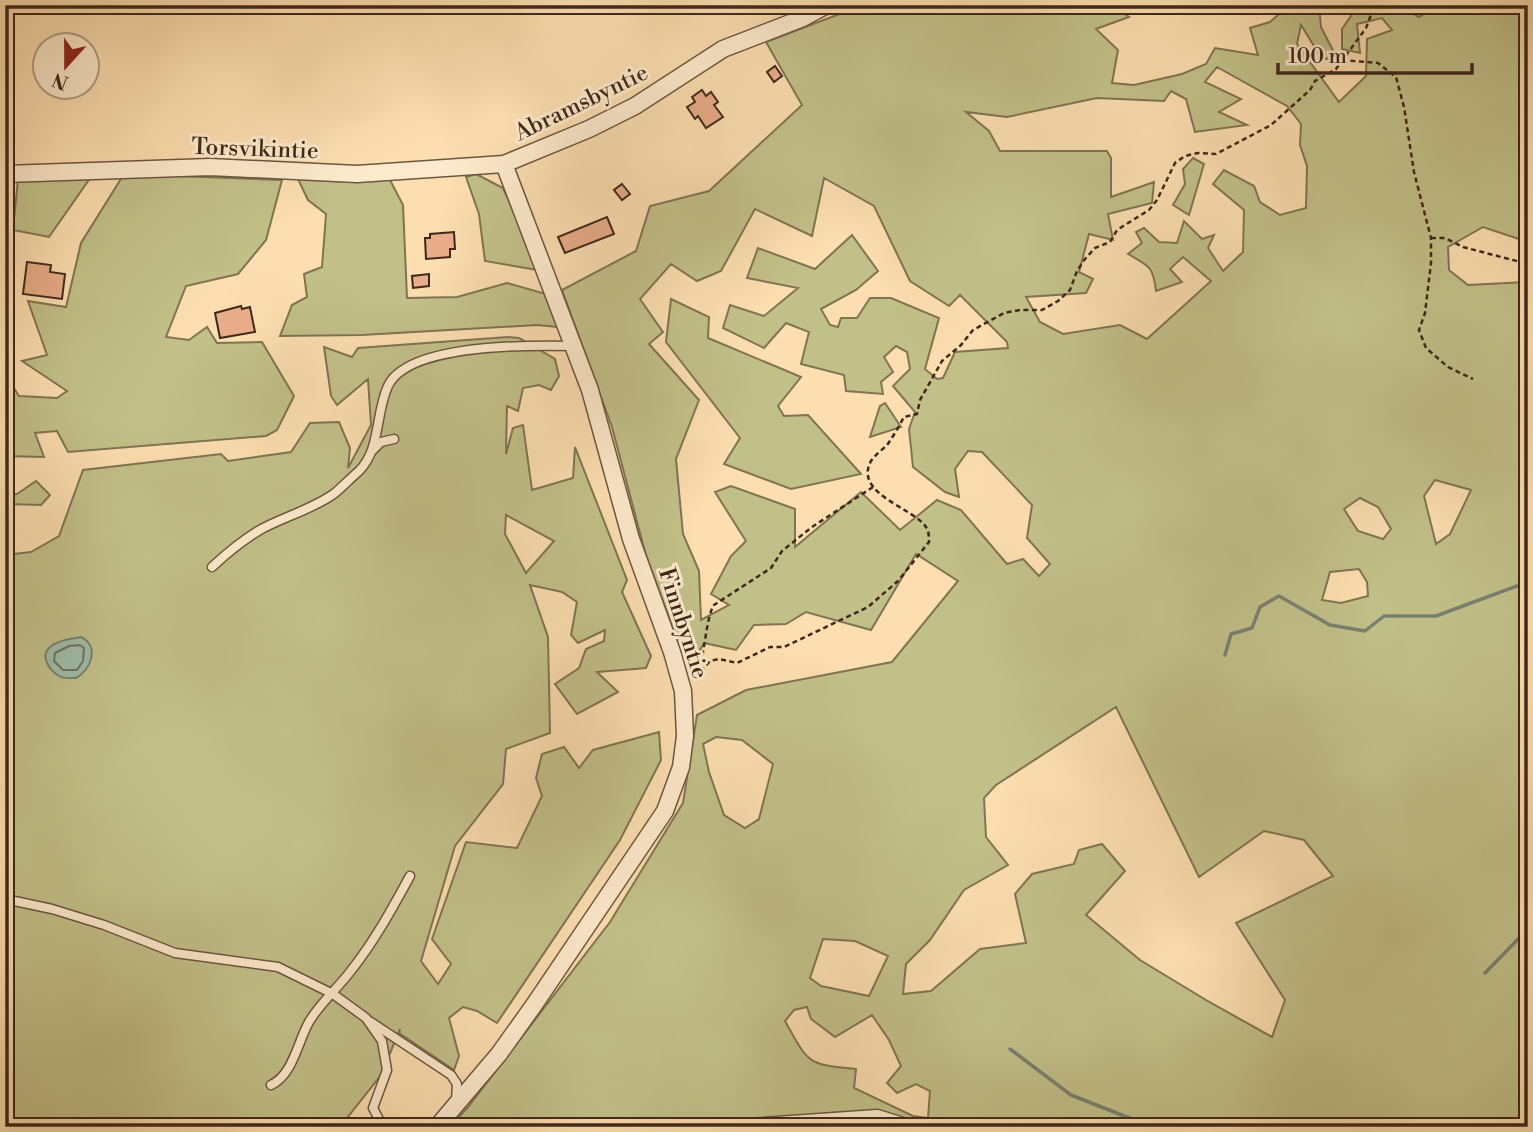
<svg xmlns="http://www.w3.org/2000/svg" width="1533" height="1132" font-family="'Libre Bodoni',serif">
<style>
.green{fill:#c2c089;stroke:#807452;stroke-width:2;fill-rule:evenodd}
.water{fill:#9fbca9;stroke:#798170;stroke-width:2}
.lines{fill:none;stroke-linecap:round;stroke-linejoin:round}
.shore{stroke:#6f7262;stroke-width:2}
.stream{stroke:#798170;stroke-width:3.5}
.building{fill:#e9ad89;stroke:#3f281b;stroke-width:2}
.lane-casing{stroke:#6e5640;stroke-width:11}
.street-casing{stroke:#6e5640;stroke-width:19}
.path{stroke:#3f281b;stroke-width:2.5;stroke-dasharray:5 3.5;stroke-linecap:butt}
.lane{stroke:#fdeacc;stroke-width:8}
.street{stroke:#fdeacc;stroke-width:16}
.labels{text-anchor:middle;stroke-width:6;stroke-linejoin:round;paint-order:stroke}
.street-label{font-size:23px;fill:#3f281b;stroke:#fdeacc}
</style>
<rect width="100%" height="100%" fill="#fcdeb0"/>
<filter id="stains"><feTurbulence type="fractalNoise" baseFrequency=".00286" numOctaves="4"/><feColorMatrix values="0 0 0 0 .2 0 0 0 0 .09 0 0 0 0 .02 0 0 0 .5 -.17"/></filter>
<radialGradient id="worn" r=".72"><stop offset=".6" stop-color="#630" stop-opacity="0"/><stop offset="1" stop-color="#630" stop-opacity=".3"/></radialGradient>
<!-- green -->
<g class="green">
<path d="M863 5H1113L1129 17 1096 29 1118 50 1112 83 1134 85 1182 74 1206 64 1215 48 1258 55 1250 28 1270 22 1289 5H1319L1321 27 1337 58 1322 59 1301 25 1297 44 1339 102 1366 76 1367 39 1392 30 1382 18 1357 24 1360 53 1342 49V29L1355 10 1347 5H1408V11L1419 17 1433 8 1434 5H1528V242L1483 227 1448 247 1449 270 1468 285 1528 282V1127H921L906 1120 798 1116 691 1127H450L468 1107 610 922 683 803 697 715 746 690 892 662 958 581 916 554 871 630 806 612 786 624 754 625 736 650 704 643 695 659 681 651 645 552 612 427 562 290 636 251 650 206 709 191 802 105 766 42ZM1217 67 1287 106 1301 124 1300 145 1307 166 1306 208 1280 215 1260 202 1254 186 1224 170 1213 184 1244 210 1243 252 1223 271 1208 248 1214 235 1202 239 1184 221 1177 243 1159 242 1144 228 1136 232 1142 243 1128 254C1150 267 1153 266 1156 291L1182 282 1170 269 1183 257 1211 281 1147 339 1120 325 1063 334 1040 322 1026 297 1086 293 1093 279 1079 272 1089 234 1113 240 1108 214 1152 203 1154 182 1111 197V158L1107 151H1000L989 131 966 112 1007 117 1097 98 1164 101 1171 91 1186 99 1195 132 1247 125 1219 112 1241 99 1205 82ZM824 178 874 206 910 281 949 306 960 295 1007 342 1008 348 955 352 943 378 937 379 925 369 939 318 891 298H870L857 318H841L838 327 830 325 821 309 856 290 878 271 852 235 815 269 758 248 747 278 798 288 764 316 730 305 723 328 764 348 786 323 809 332 801 364 844 375 846 391 883 394 881 382 893 372 884 357 896 346 907 352 910 369 893 386 915 412 909 429 913 467 945 492 959 497 955 469 968 451 982 452 1032 505 1027 538 1050 564 1039 576 1023 559 1007 564 961 510 937 500 900 530 861 492 795 547V509L731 486 715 492 746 541 731 556 711 594 729 605 701 620 699 571 683 534 676 459 699 400 649 344 663 332 640 299 671 264 697 281 721 271 755 209 812 236ZM1435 480 1471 490 1450 534 1436 544 1424 496ZM1360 498 1378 507 1391 529 1383 539 1358 531 1344 509ZM1359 569 1367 582 1368 596 1341 603 1322 600 1330 572ZM1116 707 1199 877 1264 831 1304 840 1333 876 1236 923 1285 1000 1272 1037 1206 1000 1140 960 1086 915 1125 871 1102 844 1079 850 1074 864 1032 874 1015 894 1026 943 980 949 931 991 903 994 906 964 930 940 964 890 1008 865 986 837 984 798 996 785ZM716 737 742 740 773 764 759 819 745 828 724 815 709 772 703 744ZM823 939 855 941 888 956 869 996 821 986 810 978ZM807 1007 811 1019 835 1037 872 1015 889 1040 901 1066 887 1083 897 1093 916 1084 930 1091 928 1118 913 1116 854 1088 856 1069C806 1064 809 1064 785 1021L794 1010Z"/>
<polygon points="1193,158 1204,164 1189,215 1173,205 1185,184 1183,169"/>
<polygon points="93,174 49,237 13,230 18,179"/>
<polygon points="124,174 282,180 266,240 238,274 186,286 166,337 189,340 207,327 217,343 262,342 294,396 277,430 266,436 68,452 57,431 35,433 44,457 5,456 5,374 19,396 57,398 67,391 22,361 47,355 28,301 66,307 81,243"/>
<polygon points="476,174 503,188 525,236 537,270 485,261 479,214 466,177"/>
<polygon points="297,177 390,180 403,205 407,298 457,297 507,283 546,294 559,327 537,325 362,335 280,336 292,305 307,297 304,274 322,267 326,214 308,200"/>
<polygon points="671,299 709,317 708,338 801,377 778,406 784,416 808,415 861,474 791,489 724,464 740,438 666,342"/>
<path d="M508 337 519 338 555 359 559 376 551 390 539 385 523 388 518 411 507 406 506 454 513 428 523 425 532 490 573 478 575 447 627 580 622 592 651 656 646 668 597 672 618 692 577 714 555 684 579 668 586 649 604 641 605 630 578 643 571 635 577 602 562 592 530 585 548 637 550 733 506 749 503 784 455 846 421 961 438 984 451 964 432 939 466 842 517 848 542 796 536 778 542 754 564 747 579 768 593 750 659 732 661 760 620 840 497 1023 477 1011 463 1007 449 1018 459 1056 454 1070 399 1033 400 1029 381 1075 344 1122 345 1125 350 1127H5V555L31 552 59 536 83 470 221 454 228 461 291 452 310 423 339 422 350 448 348 468 371 425 368 379 337 405 331 396 324 347 352 357 358 348ZM506 515 554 541 526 573 505 534Z"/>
<polygon points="885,403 901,427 870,437 880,406"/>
<polygon points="36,481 50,495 41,505 7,504 5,513 5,494 17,494"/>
</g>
<!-- water -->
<path class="water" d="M81 637C100 646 91 670 76 678 70 678 64 679 59 676 50 671 40 657 49 648 57 640 71 639 81 637Z"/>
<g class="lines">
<!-- shore -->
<polygon class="shore" points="80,645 84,648 83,661 77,670 63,670 54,661 55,653 69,646"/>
<!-- stream -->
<g class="stream">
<polyline points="1225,655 1231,634 1252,628 1260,607 1279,596 1330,625 1365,631 1384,616 1436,616 1528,582"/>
<polyline points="1485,973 1528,929"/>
<polyline points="1010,1049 1071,1095 1142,1123 1162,1127"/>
</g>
</g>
<!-- building -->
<g class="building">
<polygon points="775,66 782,76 774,82 767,72"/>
<polygon points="702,90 706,96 711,92 718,102 714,105 723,117 706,128 698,116 695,119 687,107 695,102 692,97"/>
<polygon points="622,184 630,194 622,200 614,190"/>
<polygon points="607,217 614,234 565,253 558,237"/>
<polygon points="454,232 455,249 450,249 450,257 426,259 425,238 430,238 430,234"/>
<polygon points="27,262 51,265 50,272 65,274 62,299 23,294"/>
<polygon points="429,274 429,286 413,288 412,276"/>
<polygon points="241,306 242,309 250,307 255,332 220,338 215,313"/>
</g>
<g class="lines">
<defs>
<g id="lane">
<polyline points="372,451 381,442 394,439"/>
<path d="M212 567C226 554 242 541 258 531 282 517 312 510 335 493 343 486 351 478 359 471 381 449 375 414 388 386 408 343 532 345 574 346"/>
<polyline points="5,899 52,909 104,925 175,953 278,967 333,994 366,1018 382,1041 387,1070 373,1108 383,1127"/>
<polyline points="371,1022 451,1075 457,1084 456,1101"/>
<path d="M271 1085C293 1075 298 1041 309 1022 320 1003 337 989 350 972 374 942 392 909 410 876"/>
</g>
<g id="street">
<polyline points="5,174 210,167 357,174 504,164 589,129 635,106 723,49 803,18 827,5"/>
<polyline points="437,1127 499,1054 534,1005 665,811 681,767 685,736 683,691 672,652 631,539 590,390 504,164"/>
<polyline points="749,1127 877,1118 906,1127"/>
</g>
</defs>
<!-- lane casing -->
<use href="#lane" class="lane-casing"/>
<!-- street casing -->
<use href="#street" class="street-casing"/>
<!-- path -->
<g class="path">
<polyline points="1342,60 1378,63 1396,77 1404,107 1414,172 1431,238 1431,263 1425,313 1419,330 1426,348 1448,367 1473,379"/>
<polyline points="1431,238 1445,238 1463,247 1528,264"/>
<path d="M699 672C704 655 707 614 714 605L771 568 782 551 812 527 873 487"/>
<path d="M695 678 710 661 719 659 737 663 770 647H784L868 607 898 581 929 542C929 537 929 531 926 527 914 508 853 494 871 461 875 455 882 450 887 445 893 437 899 426 904 417L917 414 920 400 942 361 961 345 973 330 1004 313 1020 310H1042L1058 301 1070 290 1077 271 1085 259 1095 248 1110 242 1117 230 1149 210 1157 200 1175 163 1185 156 1198 153 1216 154 1271 125 1310 90 1315 81 1336 69 1366 28 1372 12 1370 5"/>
</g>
<!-- lane -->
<use href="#lane" class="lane"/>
<!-- street -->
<use href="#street" class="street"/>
</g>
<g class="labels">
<!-- street labels -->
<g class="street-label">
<text transform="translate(581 102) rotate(-26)" y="8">Abramsbyntie</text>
<text transform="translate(255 148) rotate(2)" y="8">Torsvikintie</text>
<text transform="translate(684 623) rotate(72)" y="8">Finnbyntie</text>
</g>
</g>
<!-- margin -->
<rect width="1533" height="1132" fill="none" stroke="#fcdeb0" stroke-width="28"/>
<rect x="7" y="7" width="1519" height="1118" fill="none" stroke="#3f281b" stroke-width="3.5"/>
<rect x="14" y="14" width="1505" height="1104" fill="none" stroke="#3f281b" stroke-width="2"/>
<!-- north arrow -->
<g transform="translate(66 66) rotate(201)"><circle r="33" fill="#fdeacc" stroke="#b19c85" stroke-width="2"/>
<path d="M0-5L12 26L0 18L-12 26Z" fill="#8f2418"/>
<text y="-10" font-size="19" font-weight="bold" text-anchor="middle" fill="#3f281b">N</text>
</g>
<!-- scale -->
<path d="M1278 63v10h194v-10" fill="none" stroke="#3f281b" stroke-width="3.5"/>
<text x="1288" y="63" font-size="21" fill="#3f281b" stroke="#fdeacc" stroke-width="5" paint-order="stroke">100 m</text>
<rect width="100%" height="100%" filter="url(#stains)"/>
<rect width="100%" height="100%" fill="url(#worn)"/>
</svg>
